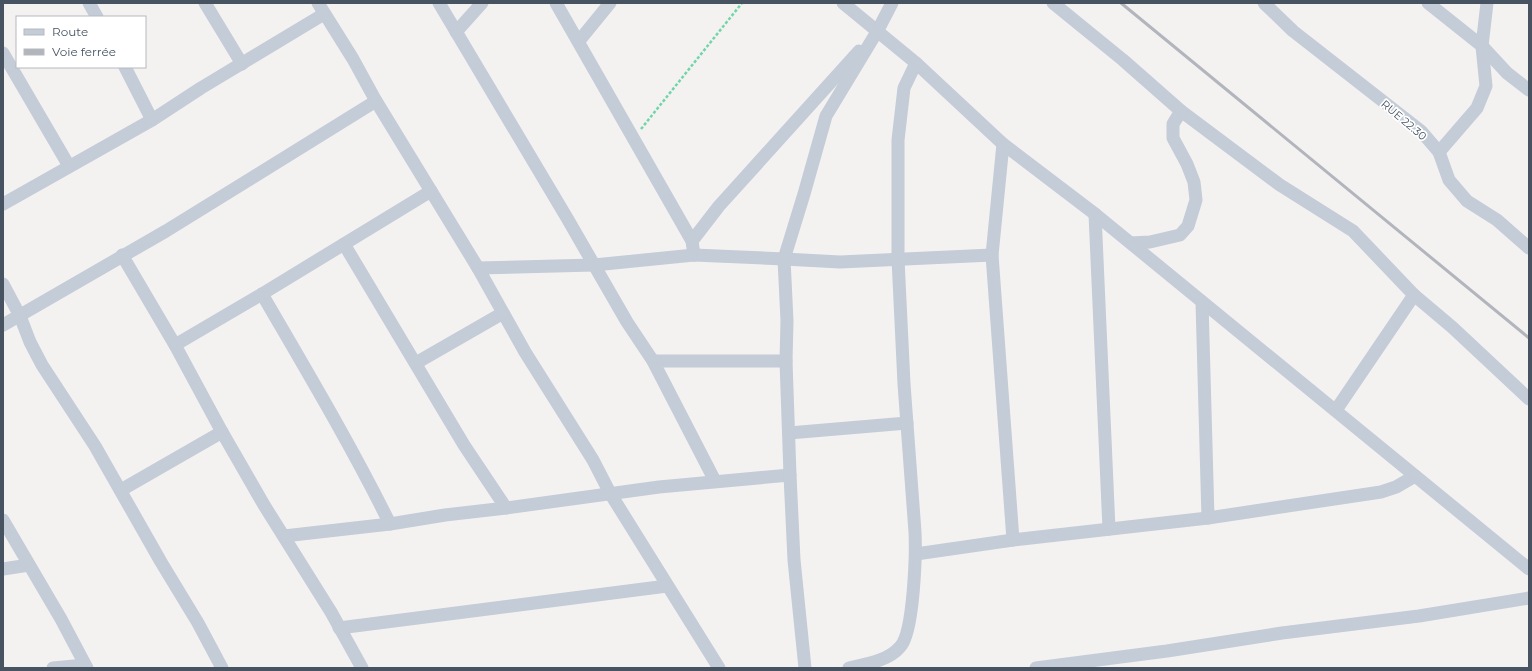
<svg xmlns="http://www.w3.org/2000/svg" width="1532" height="671" font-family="Montserrat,sans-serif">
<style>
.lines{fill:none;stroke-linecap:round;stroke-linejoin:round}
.path{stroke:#70d6aa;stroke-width:2.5;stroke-dasharray:3 2;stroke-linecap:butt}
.street{stroke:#c3ccd7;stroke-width:13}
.rail{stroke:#b2b5bc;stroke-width:3}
.labels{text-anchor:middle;stroke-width:3.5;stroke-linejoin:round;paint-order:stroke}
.street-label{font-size:11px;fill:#475361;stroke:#fff}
</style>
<rect width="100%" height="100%" fill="#f4f1f1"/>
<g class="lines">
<!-- path -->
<polyline class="path" points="641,129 742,3"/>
<!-- street -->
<g class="street">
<polyline points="89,3 97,17"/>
<polyline points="205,3 242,64"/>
<polyline points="318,3 353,59 376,101 478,268 525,352 593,460 610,493 719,668"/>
<polyline points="439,3 567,218 627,322 653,361 715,481"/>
<polyline points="556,3 692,241 694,255"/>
<polyline points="843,3 916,63 1003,144 1095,214 1529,569"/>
<polyline points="1053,3 1123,60 1181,111 1280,185 1353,231 1414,295 1452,327 1529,399"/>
<polyline points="1264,3 1293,31 1421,131 1439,152 1449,180 1467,201 1497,220 1529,248"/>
<polyline points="1428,3 1482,46 1507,73 1529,90"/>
<polyline points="456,32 482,3"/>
<polyline points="579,41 610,3"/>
<polyline points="3,53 69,166"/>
<polyline points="125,67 152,120"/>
<polyline points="1003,144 992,255 1013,540"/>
<polyline points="1439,152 1477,108 1486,86 1482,46 1487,3"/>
<polyline points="3,204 152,120 201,88 324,14"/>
<polyline points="1095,214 1109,529"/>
<polyline points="692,241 719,206 859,51"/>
<polyline points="1131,243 1150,242 1180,235 1188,226 1196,200 1194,182 1187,164 1173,138 1173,124 1181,111"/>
<polyline points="344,244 464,445 506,508"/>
<polyline points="122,255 175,345 222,432 264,505 331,612 362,668"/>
<polyline points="478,268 594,265 694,255 784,259 840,262 992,255"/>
<polyline points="3,284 20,316 30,342 42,365 95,446 161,562 198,623 222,668"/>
<path d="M262 294C306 370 351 445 390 524"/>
<polyline points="1202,302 1208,518"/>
<polyline points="3,325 166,231 376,101"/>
<polyline points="175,345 262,294 431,191"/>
<polyline points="653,361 786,361"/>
<polyline points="416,363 503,313"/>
<polyline points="1336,410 1414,295"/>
<polyline points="789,433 907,423"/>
<polyline points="121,490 222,432"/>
<polyline points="3,520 61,619 87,668"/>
<polyline points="284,536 390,524 445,515 506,508 659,487 790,475"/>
<polyline points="916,554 1013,540 1208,518 1381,492 1396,487 1415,476"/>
<polyline points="3,569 29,565"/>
<polyline points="339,628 667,586"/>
<polyline points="53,668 85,665"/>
<polyline points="805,668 794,560 790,475 786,361 787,321 784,259 804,194 826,116 878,30 892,3"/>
<path d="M849 668C866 664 888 661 900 647 914 633 916 553 915 532L904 384 898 259V140L904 88 916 63"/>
<polyline points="1036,668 1167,651 1282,633 1419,616 1529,598"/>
</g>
<!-- rail -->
<polyline class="rail" points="1121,3 1529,338"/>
</g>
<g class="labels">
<!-- street labels -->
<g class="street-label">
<text transform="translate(1404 120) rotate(40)" y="4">RUE 22.30</text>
</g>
</g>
<!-- border -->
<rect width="1532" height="671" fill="none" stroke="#475361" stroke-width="8"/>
<!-- legend -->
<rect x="16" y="16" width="130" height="52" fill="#ffffff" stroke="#b5bac0"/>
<rect x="24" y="29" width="20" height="6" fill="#c3ccd7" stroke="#b5bac0"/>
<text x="52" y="36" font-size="12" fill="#475361">Route</text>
<rect x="24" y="49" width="20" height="6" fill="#b2b5bc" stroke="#b5bac0"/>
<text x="52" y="56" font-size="12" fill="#475361">Voie ferrée</text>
</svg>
